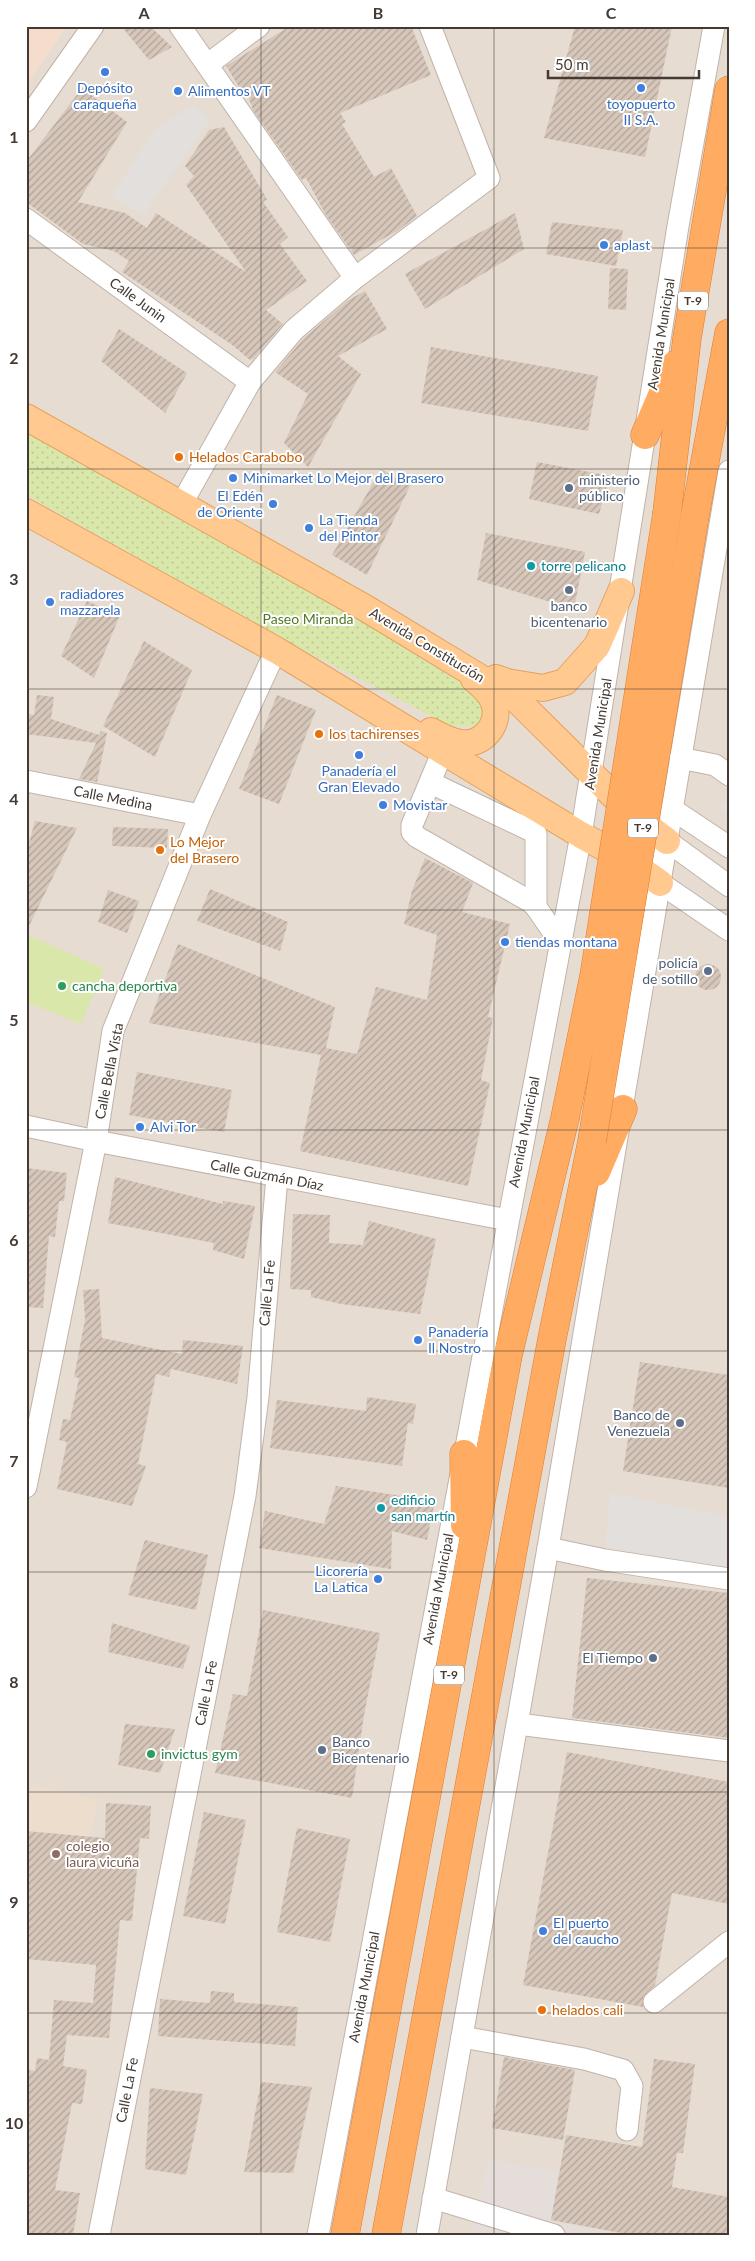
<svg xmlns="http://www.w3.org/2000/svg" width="755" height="2261" font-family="Lato,sans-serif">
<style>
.residential{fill:#e6dcd1}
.commercial{fill:#f6dccd}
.industrial{fill:#e4ddd9}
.education{fill:#ecddcd}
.green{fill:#d9e8aa}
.park{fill:url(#park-dots)}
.parking{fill:#e3dfdc}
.building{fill:url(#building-hatch)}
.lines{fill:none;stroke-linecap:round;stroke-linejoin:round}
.minor-casing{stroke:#c1b3a9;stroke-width:23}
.major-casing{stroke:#e7a25d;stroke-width:28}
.highway-casing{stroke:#e17c2e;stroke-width:29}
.minor{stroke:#fff;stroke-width:21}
.major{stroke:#ffc990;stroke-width:26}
.highway{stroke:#ffab62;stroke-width:28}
.highway-bridge-casing{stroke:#e17c2e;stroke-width:29;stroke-linecap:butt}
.highway-bridge{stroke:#ffab62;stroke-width:28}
.grid{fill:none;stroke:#443a33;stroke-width:1;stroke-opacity:0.55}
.shop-dot{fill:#3f7fe0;stroke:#fff;stroke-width:2}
.food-dot{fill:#e8710a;stroke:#fff;stroke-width:2}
.service-dot{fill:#5c6f8a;stroke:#fff;stroke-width:2}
.culture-dot{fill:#0f9aa8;stroke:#fff;stroke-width:2}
.leisure-dot{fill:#2e9e5b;stroke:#fff;stroke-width:2}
.education-dot{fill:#8d6e63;stroke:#fff;stroke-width:2}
.labels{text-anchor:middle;stroke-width:4;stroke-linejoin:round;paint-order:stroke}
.shield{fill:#fff;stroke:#7c7570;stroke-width:1}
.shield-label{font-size:12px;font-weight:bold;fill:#443a33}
.shop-label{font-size:14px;fill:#366cbe;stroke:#fff;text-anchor:start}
.street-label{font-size:14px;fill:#443a33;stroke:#fff}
.food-label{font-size:14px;fill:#c56008;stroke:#fff;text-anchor:start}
.service-label{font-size:14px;fill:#4e5e75;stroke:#fff;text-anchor:end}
.culture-label{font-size:14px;fill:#0d838f;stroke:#fff;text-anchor:start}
.park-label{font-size:14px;fill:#547726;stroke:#fff}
.leisure-label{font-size:14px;fill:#27864d;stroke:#fff;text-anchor:start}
.education-label{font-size:14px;fill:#785e54;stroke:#fff;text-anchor:start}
.neatline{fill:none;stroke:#443a33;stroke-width:2}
.grid-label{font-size:16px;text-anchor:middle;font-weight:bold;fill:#443a33}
</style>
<defs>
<pattern id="park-dots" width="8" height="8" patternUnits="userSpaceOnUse" patternTransform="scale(1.25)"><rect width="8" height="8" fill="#d9e8aa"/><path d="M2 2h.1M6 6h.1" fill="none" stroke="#bbc893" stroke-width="1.8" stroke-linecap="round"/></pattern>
<pattern id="building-hatch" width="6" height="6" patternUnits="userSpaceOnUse" patternTransform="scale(1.25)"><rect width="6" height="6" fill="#d7c7bb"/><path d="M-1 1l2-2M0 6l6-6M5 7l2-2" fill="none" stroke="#b0a399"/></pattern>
</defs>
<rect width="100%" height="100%" fill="#f2ebe3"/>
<!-- residential -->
<rect class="residential" x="26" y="26" width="703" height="2209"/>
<!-- commercial -->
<polygon class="commercial" points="26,26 67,26 26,85"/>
<!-- industrial -->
<polygon class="industrial" points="488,2159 729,2201 729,2235 471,2235"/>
<!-- education -->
<polygon class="education" points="26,1784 98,1799 72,1918 26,1908"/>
<!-- green -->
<polygon class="green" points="26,934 104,969 81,1024 26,1002"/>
<!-- park -->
<polygon class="park" points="26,427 373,621 479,689 487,710 477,726 450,726 412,706 309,653 26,495"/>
<!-- parking -->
<g class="parking">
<polygon points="192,105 211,119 144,214 111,196 154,130"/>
<polygon points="729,795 729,815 719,809"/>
<polygon points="610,1493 729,1517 729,1568 605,1547"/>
</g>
<!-- building -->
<g class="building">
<polygon points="121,26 150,26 172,47 149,60"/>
<polygon points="290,26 411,26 431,75 340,113 346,122 342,124 374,177 391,168 417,216 397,231 354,255 351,251 354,247 350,249 326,215 306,178 302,180 253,110 248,96 245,97 226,66"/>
<polygon points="575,26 672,26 645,157 544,138"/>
<polygon points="82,88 127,122 78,202 125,213 147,228 156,213 246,272 186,185 194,176 185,166 209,130 224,127 267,199 263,202 288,237 280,244 307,281 266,310 283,324 254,358 250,360 231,344 122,272 129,261 114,251 83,244 26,202 26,162"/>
<polygon points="515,213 524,249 425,309 405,274"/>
<polygon points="552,222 623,230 616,266 546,254"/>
<polygon points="610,268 628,269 626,310 608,309"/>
<polygon points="365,291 387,329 338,356 361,374 308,467 284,443 308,394 275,372 303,339 347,301"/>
<polygon points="119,329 187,373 165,413 101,361"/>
<polygon points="431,347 598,376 588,431 421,403"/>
<polygon points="537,462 610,476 599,514 529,499"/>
<polygon points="381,469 410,486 367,575 332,555"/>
<polygon points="486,533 585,552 574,609 477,580"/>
<polygon points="87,601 120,615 94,678 61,656"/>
<polygon points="144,641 192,670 155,757 103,726"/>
<polygon points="37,695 54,697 51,719 99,735 101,731 107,733 97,782 79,779 96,743 26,734 26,714 34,715"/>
<polygon points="277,695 316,710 279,804 239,789"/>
<polygon points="35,821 77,828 26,932 26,855"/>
<polygon points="113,827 168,829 167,848 112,846"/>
<polygon points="425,858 473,883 462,912 510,924 488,1017 493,1018 481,1080 490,1083 468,1186 300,1151 321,1055 149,1023 178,944 335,1007 326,1048 357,1054 376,987 427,1000 437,935 404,924 412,891"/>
<polygon points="210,889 288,922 280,951 197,921"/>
<polygon points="108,890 139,901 127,933 98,922"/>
<circle cx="708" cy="977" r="13"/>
<polygon points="137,1072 232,1090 224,1132 129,1115"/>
<polygon points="26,1168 67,1173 64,1201 59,1201 55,1237 49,1236 43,1308 26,1307"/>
<polygon points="115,1177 223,1204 223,1201 255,1206 244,1259 213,1250 214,1243 108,1223"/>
<polygon points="293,1214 330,1215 329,1243 363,1245 369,1221 436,1239 420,1314 341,1304 311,1297 311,1290 290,1289"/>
<polygon points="99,1289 102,1338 182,1354 183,1340 243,1346 237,1384 171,1369 169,1377 156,1374 138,1464 146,1466 132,1506 57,1489 67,1442 59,1440 63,1419 70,1420 79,1378 74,1377 85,1320 83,1290"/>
<polygon points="640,1362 729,1375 729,1488 623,1471"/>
<polygon points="367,1397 416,1404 413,1424 408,1423 402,1466 270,1448 277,1400 366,1411"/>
<polygon points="336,1486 435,1501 427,1540 392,1531 391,1569 259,1548 265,1511 324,1524"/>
<polygon points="145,1540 208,1555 196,1610 128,1595"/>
<polygon points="587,1578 729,1593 729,1738 572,1718"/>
<polygon points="263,1610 380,1633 364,1715 352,1798 215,1773 233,1694 247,1696"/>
<polygon points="112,1623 190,1646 183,1669 108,1652"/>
<polygon points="125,1724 175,1729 160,1773 118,1765"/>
<polygon points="567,1752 729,1782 729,1904 672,1893 655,1985 643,1997 643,2007 523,1985"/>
<polygon points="106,1803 151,1806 149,1839 140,1838 132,1921 120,1920 109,2038 67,2035 63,2066 87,2070 82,2104 72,2103 55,2190 80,2193 73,2235 26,2235 26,2070 35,2071 37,2058 49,2060 54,2000 93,2003 96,1965 26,1959 26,1831 105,1838"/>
<polygon points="204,1812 246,1820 225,1924 183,1916"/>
<polygon points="297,1828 350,1839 330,1942 277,1932"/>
<polygon points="211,1991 234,1993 234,2002 298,2007 295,2046 158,2036 160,1999 210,2003"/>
<polygon points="504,2057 575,2070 563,2140 492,2128"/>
<polygon points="654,2059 695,2064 683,2153 677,2153 672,2187 729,2197 729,2235 632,2235 551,2220 566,2135 642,2147"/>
<polygon points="261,2082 312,2087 293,2173 244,2172"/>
<polygon points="150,2088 203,2094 186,2175 145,2169"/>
</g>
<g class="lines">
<defs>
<g id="minor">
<polyline points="180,26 355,278"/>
<polyline points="207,65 259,26"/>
<polyline points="26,121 93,26"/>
<polyline points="26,219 250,382"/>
<polyline points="182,503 250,382 294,330 355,278 489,178 430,26"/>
<polyline points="443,751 412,825 412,832 417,837 531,902 536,907 560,942"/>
<polyline points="680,758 715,765 729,775"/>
<polyline points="26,781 200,815"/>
<polyline points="431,783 532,831 536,834 536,907"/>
<polyline points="672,809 729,847"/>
<polyline points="667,841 729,886"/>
<polyline points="660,883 729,930"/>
<polyline points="26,1126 96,1141 508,1220"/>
<polyline points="26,1487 96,1141 113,1031 200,815 276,650"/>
<polyline points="548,1548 605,1560 729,1579"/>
<polyline points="518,1724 729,1751"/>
<polyline points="654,2002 729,1942"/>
<polyline points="462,2037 584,2059 623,2070 632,2086 627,2130"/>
<polyline points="433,2198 554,2235"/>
<polyline points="99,2235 245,1496 258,1397 277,1177"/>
<polyline points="318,2235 581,835 678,226 714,26"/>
<polyline points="427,2235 548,1548 729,471"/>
</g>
<g id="major">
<polyline points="26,417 367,609 517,700 635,817 667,841"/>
<polyline points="26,512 276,650 581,835 629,861 660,883"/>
<polyline points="496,678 507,682 543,688 565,682 597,646 621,591"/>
<path d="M431 731C440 736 450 741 460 743 483 746 501 724 494 703 491 693 481 685 474 679"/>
</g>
<g id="highway">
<polyline points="645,435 675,365"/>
<polyline points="667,513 687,338 729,90"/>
<polyline points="695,515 729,333"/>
<polyline points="596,1172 623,1109"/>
<polyline points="464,1454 465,1525"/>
<polyline points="345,2235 508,1355 565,1118"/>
<polyline points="386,2235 552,1339 592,1141"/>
</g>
</defs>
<!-- minor casing -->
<use href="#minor" class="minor-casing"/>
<!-- major casing -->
<use href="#major" class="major-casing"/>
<!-- highway casing -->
<use href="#highway" class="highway-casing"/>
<!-- minor -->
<use href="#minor" class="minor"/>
<!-- major -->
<use href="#major" class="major"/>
<!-- highway -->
<use href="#highway" class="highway"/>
<defs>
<g id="highway-bridge">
<polyline points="565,1118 594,976 667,513"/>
<polyline points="592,1141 695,515"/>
</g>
</defs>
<!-- highway-bridge casing -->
<use href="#highway-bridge" class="highway-bridge-casing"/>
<!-- highway-bridge -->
<use href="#highway-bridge" class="highway-bridge"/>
</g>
<!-- grid -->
<path class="grid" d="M261 26V2235M494 26V2235M26 248H729M26 469H729M26 689H729M26 910H729M26 1130H729M26 1351H729M26 1572H729M26 1792H729M26 2013H729"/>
<!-- markers -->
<g class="shop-dot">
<circle cx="105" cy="72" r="5"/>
<circle cx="641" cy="88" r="5"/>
<circle cx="178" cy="91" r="5"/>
<circle cx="604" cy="245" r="5"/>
<circle cx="233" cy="478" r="5"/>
<circle cx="273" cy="504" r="5"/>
<circle cx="309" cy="528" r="5"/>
<circle cx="50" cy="602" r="5"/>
<circle cx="359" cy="755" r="5"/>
<circle cx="383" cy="805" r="5"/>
<circle cx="505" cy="942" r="5"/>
<circle cx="140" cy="1127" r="5"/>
<circle cx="418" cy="1340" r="5"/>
<circle cx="378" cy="1579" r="5"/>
<circle cx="543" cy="1931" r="5"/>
</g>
<g class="food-dot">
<circle cx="179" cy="457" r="5"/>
<circle cx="319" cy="734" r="5"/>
<circle cx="160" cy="850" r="5"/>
<circle cx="542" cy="2010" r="5"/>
</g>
<g class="service-dot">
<circle cx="569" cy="488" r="5"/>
<circle cx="569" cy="590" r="5"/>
<circle cx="708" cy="971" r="5"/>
<circle cx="680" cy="1423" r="5"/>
<circle cx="653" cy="1658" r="5"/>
<circle cx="322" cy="1750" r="5"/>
</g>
<g class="culture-dot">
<circle cx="531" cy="566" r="5"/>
<circle cx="381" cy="1508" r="5"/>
</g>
<g class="leisure-dot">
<circle cx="62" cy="986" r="5"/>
<circle cx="151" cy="1754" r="5"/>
</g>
<circle class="education-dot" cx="56" cy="1854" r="5"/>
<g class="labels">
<!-- shield labels -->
<g class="shield">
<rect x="678" y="291.5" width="30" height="19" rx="4"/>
<rect x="628" y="818.5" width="30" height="19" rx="4"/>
<rect x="434" y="1665.5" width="30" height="19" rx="4"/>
</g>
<g class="shield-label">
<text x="693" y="305">T-9</text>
<text x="643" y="832">T-9</text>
<text x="449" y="1679">T-9</text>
</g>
<!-- shop labels -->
<g class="shop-label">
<text x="105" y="93" text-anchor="middle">Depósito<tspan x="105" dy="16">caraqueña</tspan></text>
<text x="188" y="96">Alimentos VT</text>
<text x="641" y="109" text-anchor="middle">toyopuerto<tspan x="641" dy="16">II S.A.</tspan></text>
<text x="614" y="250">aplast</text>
<text x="243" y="483">Minimarket Lo Mejor del Brasero</text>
<text x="263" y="501" text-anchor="end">El Edén<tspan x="263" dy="16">de Oriente</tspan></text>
<text x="319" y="525">La Tienda<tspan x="319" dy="16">del Pintor</tspan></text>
<text x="60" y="599">radiadores<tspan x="60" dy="16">mazzarela</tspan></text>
<text x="359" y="776" text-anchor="middle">Panadería el<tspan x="359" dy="16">Gran Elevado</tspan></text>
<text x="393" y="810">Movistar</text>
<text x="515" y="947">tiendas montana</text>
<text x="150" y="1132">Alvi Tor</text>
<text x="428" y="1337">Panadería<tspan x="428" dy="16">Il Nostro</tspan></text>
<text x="368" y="1576" text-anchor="end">Licorería<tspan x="368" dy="16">La Latica</tspan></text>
<text x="553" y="1928">El puerto<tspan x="553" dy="16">del caucho</tspan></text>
</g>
<!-- street labels -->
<g class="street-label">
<text transform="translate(138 300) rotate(36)" y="5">Calle Junin</text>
<text transform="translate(661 334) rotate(-81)" y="5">Avenida Municipal</text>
<text transform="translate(427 645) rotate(31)" y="5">Avenida Constitución</text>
<text transform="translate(598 734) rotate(-81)" y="5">Avenida Municipal</text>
<text transform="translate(113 798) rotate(11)" y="5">Calle Medina</text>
<text transform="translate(109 1071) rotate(-79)" y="5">Calle Bella Vista</text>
<text transform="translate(524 1132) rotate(-79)" y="5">Avenida Municipal</text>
<text transform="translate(267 1175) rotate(11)" y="5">Calle Guzmán Díaz</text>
<text transform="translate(267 1293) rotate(-85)" y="5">Calle La Fe</text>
<text transform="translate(438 1589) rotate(-79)" y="5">Avenida Municipal</text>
<text transform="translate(206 1693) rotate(-79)" y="5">Calle La Fe</text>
<text transform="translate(364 1987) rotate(-79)" y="5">Avenida Municipal</text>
<text transform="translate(127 2090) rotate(-79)" y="5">Calle La Fe</text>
</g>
<!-- food labels -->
<g class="food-label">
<text x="189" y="462">Helados Carabobo</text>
<text x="329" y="739">los tachirenses</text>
<text x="170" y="847">Lo Mejor<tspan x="170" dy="16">del Brasero</tspan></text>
<text x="552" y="2015">helados cali</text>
</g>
<!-- service labels -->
<g class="service-label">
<text x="579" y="485" text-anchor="start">ministerio<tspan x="579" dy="16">público</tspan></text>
<text x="569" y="611" text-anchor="middle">banco<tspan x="569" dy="16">bicentenario</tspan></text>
<text x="698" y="968">policía<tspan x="698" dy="16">de sotillo</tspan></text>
<text x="670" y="1420">Banco de<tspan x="670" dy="16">Venezuela</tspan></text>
<text x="643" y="1663">El Tiempo</text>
<text x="332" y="1747" text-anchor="start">Banco<tspan x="332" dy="16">Bicentenario</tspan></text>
</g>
<!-- culture labels -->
<g class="culture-label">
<text x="541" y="571">torre pelicano</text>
<text x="391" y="1505">edificio<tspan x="391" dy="16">san martín</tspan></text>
</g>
<!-- park labels -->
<g class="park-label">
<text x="308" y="624">Paseo Miranda</text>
</g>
<!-- leisure labels -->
<g class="leisure-label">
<text x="72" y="991">cancha deportiva</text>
<text x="161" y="1759">invictus gym</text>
</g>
<!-- education labels -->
<g class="education-label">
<text x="66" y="1851">colegio<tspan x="66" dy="16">laura vicuña</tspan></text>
</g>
</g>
<!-- border -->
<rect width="755" height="2261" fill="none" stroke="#ffffff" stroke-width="55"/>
<!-- scale -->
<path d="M548 70v8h151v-8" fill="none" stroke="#443a33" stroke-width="2.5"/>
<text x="555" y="70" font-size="15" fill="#443a33" stroke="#ffffff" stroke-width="4" paint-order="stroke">50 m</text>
<rect x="28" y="28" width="700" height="2206" class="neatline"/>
<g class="grid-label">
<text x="144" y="19">A</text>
<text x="378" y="19">B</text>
<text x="611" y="19">C</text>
<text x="14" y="143">1</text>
<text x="14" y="364">2</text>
<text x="14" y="585">3</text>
<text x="14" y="805">4</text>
<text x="14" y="1026">5</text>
<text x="14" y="1246">6</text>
<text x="14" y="1467">7</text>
<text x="14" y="1688">8</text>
<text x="14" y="1908">9</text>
<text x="14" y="2129">10</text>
</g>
</svg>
